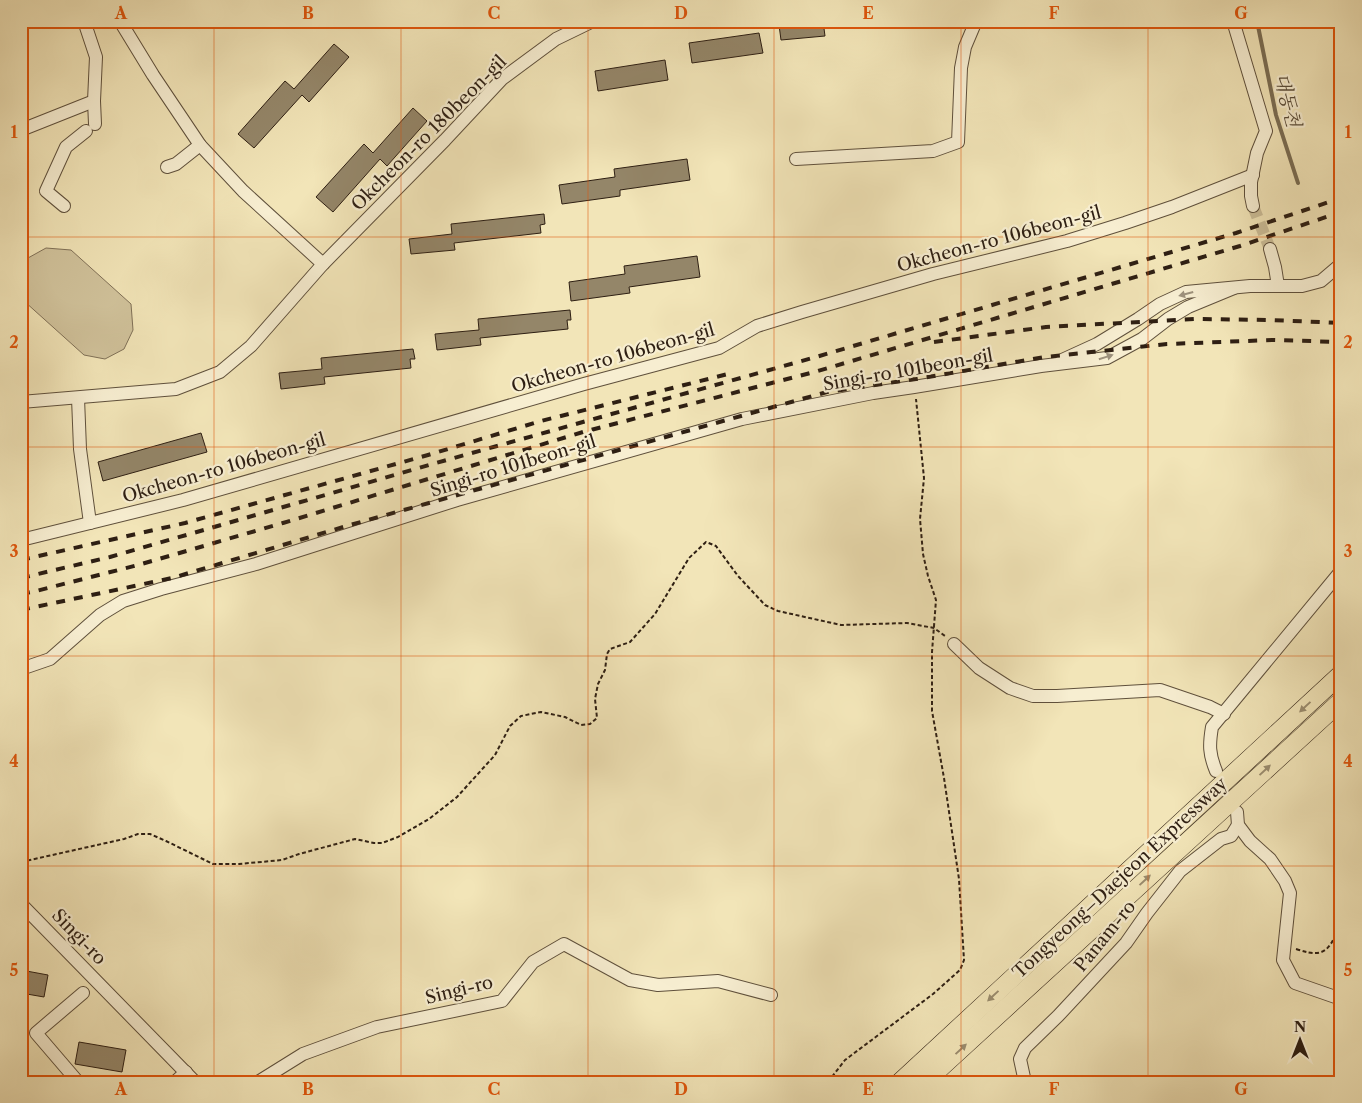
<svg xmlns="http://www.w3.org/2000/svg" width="1362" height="1103" font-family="'Libre Caslon Text','Noto Serif KR',serif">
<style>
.green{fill:#d1c39c;stroke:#807158}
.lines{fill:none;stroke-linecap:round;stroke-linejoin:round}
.stream{stroke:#7b6e54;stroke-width:4}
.building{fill:#948669;stroke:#2e1f13}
.minor-tunnel{stroke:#cbbd97;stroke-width:12;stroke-dasharray:12 6;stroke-linecap:butt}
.minor-casing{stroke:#5f503c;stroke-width:14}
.highway-casing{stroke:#2e1f13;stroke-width:19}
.path{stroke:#2e1f13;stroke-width:2;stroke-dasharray:4 2.5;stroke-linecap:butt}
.minor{stroke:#f7eed1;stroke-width:12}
.highway{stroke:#f2e5b8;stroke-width:18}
.rail{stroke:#2e1f13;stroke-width:4;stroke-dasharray:9 9;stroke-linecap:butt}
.oneway{fill:#9d917c}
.oneway2{fill:#9a8c6e}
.grid{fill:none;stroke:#df560c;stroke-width:1;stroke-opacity:0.55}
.labels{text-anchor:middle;stroke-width:4.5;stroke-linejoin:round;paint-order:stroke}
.street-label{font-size:18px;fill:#2e1f13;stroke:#f7eed1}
.water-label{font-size:19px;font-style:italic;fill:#5b4d39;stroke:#f7eed1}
.neatline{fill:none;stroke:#df560c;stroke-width:2}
.grid-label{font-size:16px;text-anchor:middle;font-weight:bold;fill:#df560c}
</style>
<rect width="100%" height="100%" fill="#f2e5b8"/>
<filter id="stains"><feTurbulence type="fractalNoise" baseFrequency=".004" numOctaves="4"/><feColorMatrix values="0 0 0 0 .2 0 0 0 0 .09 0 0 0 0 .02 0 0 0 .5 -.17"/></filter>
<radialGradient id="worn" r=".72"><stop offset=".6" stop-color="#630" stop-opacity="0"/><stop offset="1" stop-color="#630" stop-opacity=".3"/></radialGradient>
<!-- green -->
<polygon class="green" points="46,248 71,250 131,304 133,330 124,349 105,359 84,355 24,301 21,276 28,258"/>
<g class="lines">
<!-- stream -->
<polyline class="stream" points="1257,21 1276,115 1298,183"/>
</g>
<!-- building -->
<g class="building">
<polygon points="810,21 823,21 825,36 781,40 779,25"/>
<polygon points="759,33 763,53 692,63 689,43"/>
<polygon points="334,44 349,57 309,102 302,95 254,148 238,134 285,81 294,89"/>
<polygon points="665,60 668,80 598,91 595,71"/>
<polygon points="413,108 427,121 387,166 380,159 333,212 316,197 364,144 373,153"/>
<polygon points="687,159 690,180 620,190 620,196 562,204 559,185 615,177 614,169"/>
<polygon points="544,214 545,224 540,225 541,233 454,243 455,250 411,254 409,239 452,234 451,224"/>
<polygon points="697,256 700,277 629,287 630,293 571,301 569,282 625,274 624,266"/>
<polygon points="570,310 571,320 567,320 568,329 480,338 481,345 437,350 435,334 479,330 478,319"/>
<polygon points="413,349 415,359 410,359 411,368 324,377 325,384 281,389 279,373 322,369 321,358"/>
<polygon points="201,433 207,452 103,481 98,462"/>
<polygon points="21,970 48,975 44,997 21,993"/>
<polygon points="79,1042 126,1050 122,1072 75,1064"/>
</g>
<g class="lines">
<!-- minor-tunnel -->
<polyline class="minor-tunnel" points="1253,206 1270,249"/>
<defs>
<g id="minor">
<polyline points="120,21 153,75 200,145 243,191 323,264"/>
<polyline points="1233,21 1266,131 1257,153 1251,182 1251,196 1253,206"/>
<polyline points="94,101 95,124"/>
<polyline points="21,130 94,101 96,57 84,21"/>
<polyline points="796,159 933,151 958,142 961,68 965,47 976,21"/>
<polyline points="167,167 176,164 200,145"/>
<polyline points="64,206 46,191 66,147 86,131"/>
<polyline points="1270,249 1275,267 1278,286"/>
<polyline points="1062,360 1097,344 1138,319 1160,304 1186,292 1250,286 1302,286 1321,281 1341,264"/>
<polyline points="78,398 80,449 90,523"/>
<polyline points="21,402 176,389 220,372 251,346 323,264 445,140 502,79 556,39 593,21"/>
<polyline points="21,540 183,500 584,384 719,348 757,326 802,312 933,274 1067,241 1125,223 1172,207 1253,175"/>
<polyline points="954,644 979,668 1010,688 1033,696 1057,696 1160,690 1210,707 1224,714"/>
<polyline points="21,669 50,659 100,615 123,601 161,589 256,564 457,500 742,419 873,393 914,387 1041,366 1107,358 1142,339 1168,319 1188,307 1234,288"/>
<path d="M1216 771C1209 754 1209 745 1212 727L1341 571"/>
<polyline points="1237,812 1238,825 1250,841 1270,859 1285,881 1290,893 1283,960 1295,983 1341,999"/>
<polyline points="21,904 195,1082"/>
<polyline points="78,1082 36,1033 83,993"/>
<polyline points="175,1082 186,1072"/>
<polyline points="258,1082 303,1054 377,1027 502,1001 533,962 564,944 630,980 658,985 718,981 771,995"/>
<polyline points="1025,1082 1020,1059 1025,1048 1058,1016 1126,943 1147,913 1180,871 1221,839 1231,836 1238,825"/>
</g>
<g id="highway">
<polyline points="900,1082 1341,674"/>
<polyline points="925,1082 1341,701"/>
</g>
</defs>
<!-- minor casing -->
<use href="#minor" class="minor-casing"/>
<!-- highway casing -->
<use href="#highway" class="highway-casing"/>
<!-- path -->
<g class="path">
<polyline points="21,862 124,839 138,834 150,834 166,841 213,864 239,864 282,860 299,854 355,839 374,843 382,843 398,837 429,819 457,797 495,755 510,726 521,716 541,712 565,717 581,725 590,724 597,718 595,699 598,684 605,670 607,654 610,649 630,642 655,614 689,558 706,542 716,546 738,576 765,605 778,611 841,625 907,623 934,628 945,636"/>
<path d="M1296 949C1315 955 1326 957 1335 936L1341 933"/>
<polyline points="828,1082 845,1060 933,994 960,970 964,960 959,879 944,778 932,711 932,652 936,600 928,576 923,554 920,519 924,478 916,399"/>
</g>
<!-- minor -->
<use href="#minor" class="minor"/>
<!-- highway -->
<use href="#highway" class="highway"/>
<!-- rail -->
<g class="rail">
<polyline points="934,342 1046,327 1194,319 1271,320 1341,323"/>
<polyline points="21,560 185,523 428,455 541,421 732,373"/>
<polyline points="21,578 110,557 436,463 816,357 1236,233 1341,198"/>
<polyline points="21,594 36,591 138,565 283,523 583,432 818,371 1240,246 1341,212"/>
<polyline points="21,610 172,578 350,525 827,392 916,379 1045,357 1167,344 1273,340 1341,342"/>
</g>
</g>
<!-- one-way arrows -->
<defs><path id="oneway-solid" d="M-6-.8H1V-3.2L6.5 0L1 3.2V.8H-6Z" transform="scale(1.25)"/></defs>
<g class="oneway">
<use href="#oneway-solid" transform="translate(1186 294) rotate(165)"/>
<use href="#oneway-solid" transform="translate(1106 357) rotate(-18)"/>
</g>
<g class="oneway2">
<use href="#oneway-solid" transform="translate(1305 707) rotate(137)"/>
<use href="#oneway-solid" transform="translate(1265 770) rotate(-43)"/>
<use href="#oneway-solid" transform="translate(1145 880) rotate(-43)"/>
<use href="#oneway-solid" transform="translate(993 996) rotate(137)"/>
<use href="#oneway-solid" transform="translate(961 1049) rotate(-43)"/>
</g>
<!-- grid -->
<path class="grid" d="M214 21V1082M401 21V1082M588 21V1082M774 21V1082M961 21V1082M1148 21V1082M21 237H1341M21 447H1341M21 656H1341M21 866H1341"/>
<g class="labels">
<!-- street labels -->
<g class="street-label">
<text transform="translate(429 133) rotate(-45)" y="6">Okcheon-ro 180beon-gil</text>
<text transform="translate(999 239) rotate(-15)" y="6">Okcheon-ro 106beon-gil</text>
<text transform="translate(613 358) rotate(-16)" y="6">Okcheon-ro 106beon-gil</text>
<text transform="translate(908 370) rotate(-10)" y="6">Singi-ro 101beon-gil</text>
<text transform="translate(513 466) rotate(-17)" y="6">Singi-ro 101beon-gil</text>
<text transform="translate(224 468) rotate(-16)" y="6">Okcheon-ro 106beon-gil</text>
<text transform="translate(1120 878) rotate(-43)" y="6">Tongyeong–Daejeon Expressway</text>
<text transform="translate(1105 936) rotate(-51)" y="6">Panam-ro</text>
<text transform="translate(79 937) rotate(46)" y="6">Singi-ro</text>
<text transform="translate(459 990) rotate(-14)" y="6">Singi-ro</text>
</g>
<!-- water labels -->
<g class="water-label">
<text transform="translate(1288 100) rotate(76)" y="7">대동천</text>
</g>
</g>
<!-- margin -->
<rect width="1362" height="1103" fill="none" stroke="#f2e5b8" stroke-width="55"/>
<!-- north arrow -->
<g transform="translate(1300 1040)" stroke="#f7eed1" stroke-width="4" paint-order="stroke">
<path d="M0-4L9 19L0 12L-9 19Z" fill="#2e1f13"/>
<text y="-8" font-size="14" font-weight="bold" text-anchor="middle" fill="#2e1f13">N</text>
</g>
<rect x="28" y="28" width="1306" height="1048" class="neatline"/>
<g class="grid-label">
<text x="121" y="19">A</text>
<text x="308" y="19">B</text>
<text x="494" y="19">C</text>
<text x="681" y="19">D</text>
<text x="868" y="19">E</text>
<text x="1054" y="19">F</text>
<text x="1241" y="19">G</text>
<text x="14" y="138">1</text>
<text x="1348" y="138">1</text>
<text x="14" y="348">2</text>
<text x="1348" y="348">2</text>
<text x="14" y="557">3</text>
<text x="1348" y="557">3</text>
<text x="14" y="767">4</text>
<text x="1348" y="767">4</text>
<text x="14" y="976">5</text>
<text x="1348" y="976">5</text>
<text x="121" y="1095">A</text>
<text x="308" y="1095">B</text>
<text x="494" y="1095">C</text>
<text x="681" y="1095">D</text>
<text x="868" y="1095">E</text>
<text x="1054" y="1095">F</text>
<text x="1241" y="1095">G</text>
</g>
<rect width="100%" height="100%" filter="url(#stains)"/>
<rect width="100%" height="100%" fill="url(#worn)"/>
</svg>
